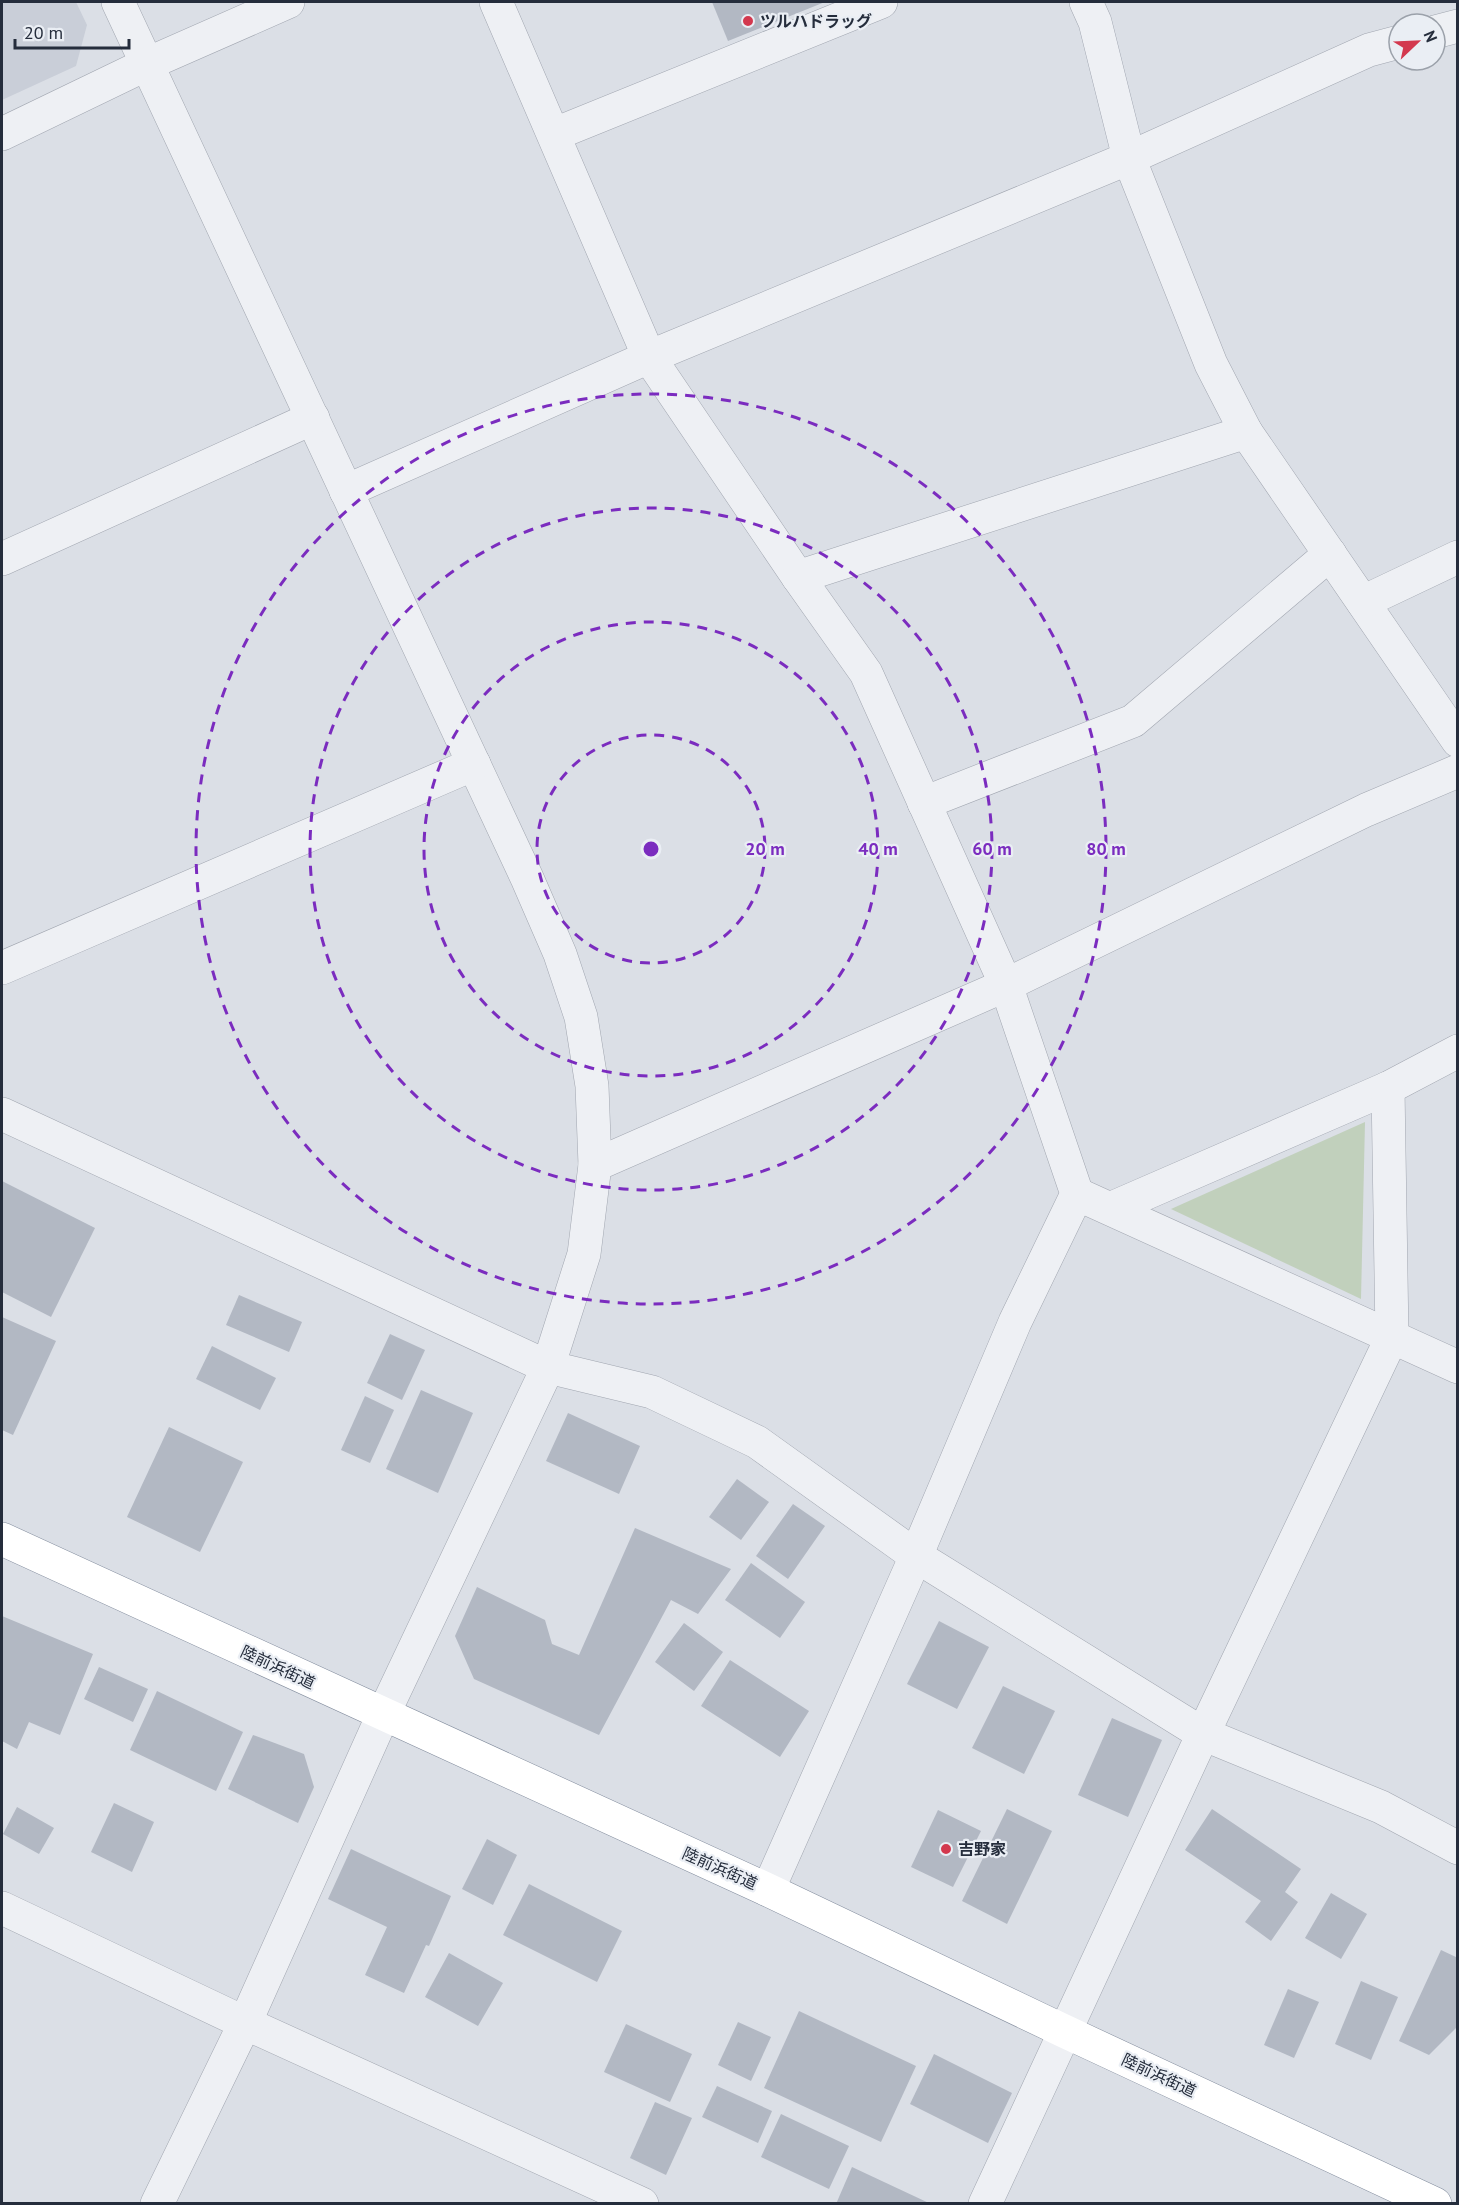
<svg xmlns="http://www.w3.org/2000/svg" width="1459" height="2205" font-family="'PT Sans','Noto Sans JP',sans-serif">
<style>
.built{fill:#c9ced8}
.green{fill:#c1d0bc}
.building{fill:#b2b8c3}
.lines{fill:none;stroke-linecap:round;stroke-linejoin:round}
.minor-casing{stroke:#a1a6b0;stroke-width:34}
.highway-casing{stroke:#828c9d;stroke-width:34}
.minor{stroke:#eef0f4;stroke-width:33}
.highway{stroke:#fff;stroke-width:33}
.ring{fill:none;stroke:#7b2cbf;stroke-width:3;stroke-dasharray:10 8}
.poi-dot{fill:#d3384e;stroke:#eaeef4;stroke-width:2}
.labels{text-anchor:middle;stroke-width:4.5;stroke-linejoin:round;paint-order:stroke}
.poi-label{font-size:16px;font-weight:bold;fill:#252d3c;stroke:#eaeef4;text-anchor:start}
.street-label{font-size:16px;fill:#252d3c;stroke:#eaeef4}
.centre{fill:#7b2cbf;stroke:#eaeef4;stroke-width:3}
.ring-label{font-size:18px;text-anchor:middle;font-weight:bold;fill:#7b2cbf;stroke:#eaeef4;stroke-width:4.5;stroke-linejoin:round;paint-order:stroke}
</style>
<rect width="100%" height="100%" fill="#dbdfe6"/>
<!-- built -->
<polygon class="built" points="2,2 76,2 87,25 76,66 2,100"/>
<!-- green -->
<polygon class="green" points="1365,1122 1361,1299 1171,1209"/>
<!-- building -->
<g class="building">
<polygon points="712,2 825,2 728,41"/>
<polygon points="2,1181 95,1228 51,1317 2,1292"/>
<polygon points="239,1295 302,1322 289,1352 226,1325"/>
<polygon points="2,1317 56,1341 13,1435 2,1430"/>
<polygon points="390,1334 425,1350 402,1400 367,1383"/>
<polygon points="212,1346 276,1378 260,1410 196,1379"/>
<polygon points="421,1390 473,1413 438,1493 386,1469"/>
<polygon points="365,1396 394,1410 370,1463 341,1450"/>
<polygon points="568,1413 640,1446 619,1494 546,1461"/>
<polygon points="169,1427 243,1462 200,1552 127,1517"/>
<polygon points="737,1479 769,1502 741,1540 709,1517"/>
<polygon points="793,1504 825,1526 788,1579 756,1556"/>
<polygon points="635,1528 731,1569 698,1614 671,1600 599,1735 474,1679 455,1636 477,1587 545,1620 552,1644 579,1655"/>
<polygon points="751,1563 805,1602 780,1638 725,1600"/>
<polygon points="2,1616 93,1654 60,1735 29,1722 17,1749 2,1741"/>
<polygon points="939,1621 989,1647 957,1709 907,1684"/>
<polygon points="684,1623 723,1652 694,1691 655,1662"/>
<polygon points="730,1660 809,1711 780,1757 701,1706"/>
<polygon points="99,1667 148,1689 133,1722 84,1699"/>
<polygon points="1003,1686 1055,1711 1024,1774 972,1748"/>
<polygon points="157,1691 243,1732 216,1791 130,1750"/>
<polygon points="1112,1718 1162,1740 1128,1817 1078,1795"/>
<polygon points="253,1735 304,1754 314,1787 298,1823 228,1789"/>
<polygon points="114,1803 154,1822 132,1872 91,1852"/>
<polygon points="17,1807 54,1828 39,1854 3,1834"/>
<polygon points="1007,1809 1052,1831 1007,1924 962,1901"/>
<polygon points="1212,1809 1301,1869 1285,1892 1298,1902 1271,1941 1245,1922 1261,1901 1185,1850"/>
<polygon points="938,1810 981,1831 953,1887 911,1867"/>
<polygon points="487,1839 517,1855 493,1905 462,1889"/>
<polygon points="351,1849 451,1896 429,1946 426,1945 404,1993 365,1975 387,1927 328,1899"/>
<polygon points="529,1884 622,1931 597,1982 503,1935"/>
<polygon points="1331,1893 1367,1914 1341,1959 1305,1938"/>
<polygon points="1441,1950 1458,1958 1458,2026 1429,2055 1399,2041"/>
<polygon points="449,1953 503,1983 478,2026 425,1997"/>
<polygon points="1361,1981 1398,1997 1371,2060 1335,2044"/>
<polygon points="1288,1989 1319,2002 1294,2058 1264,2045"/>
<polygon points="799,2011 916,2066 881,2142 764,2088"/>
<polygon points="738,2022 771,2037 751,2081 718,2065"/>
<polygon points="626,2024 692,2054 670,2102 604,2072"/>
<polygon points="934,2054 1012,2093 988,2143 910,2104"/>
<polygon points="717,2086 772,2111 758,2143 702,2117"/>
<polygon points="655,2102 692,2118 666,2175 630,2158"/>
<polygon points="781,2114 849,2146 829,2189 761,2157"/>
<polygon points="852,2167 931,2204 836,2204"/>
</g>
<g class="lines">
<defs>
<g id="minor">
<polyline points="118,2 527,878 560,954 581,1017 592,1086 595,1165 584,1254 548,1367 383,1715 245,2023 157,2204"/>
<polyline points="496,2 649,357 798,577 866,673 1006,985 1077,1194 1015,1322 916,1556 768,1890"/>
<polyline points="1086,2 1095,22 1129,158 1211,364 1246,432 1458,741"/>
<polyline points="1435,32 1458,26"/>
<polyline points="2,134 147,64 288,2"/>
<polyline points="555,134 881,2"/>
<polyline points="346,491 649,357 1129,158 1369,50 1399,42"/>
<polyline points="2,559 313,418"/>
<polyline points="798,577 1246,432"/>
<polyline points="1363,602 1458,557"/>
<polyline points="924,803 1133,721 1330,554"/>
<polyline points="2,968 474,764"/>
<polyline points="2,1114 548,1367 652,1392 757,1442 916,1556 1203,1734 1381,1807 1458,1848"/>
<polyline points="595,1165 1006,985 1366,810 1458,771"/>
<polyline points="1077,1194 1458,1367"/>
<polyline points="1112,1208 1388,1088 1458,1051"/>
<polyline points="2,1908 245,2023 642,2204"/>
<polyline points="985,2204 1203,1734 1392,1337 1388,1088"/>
</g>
<polyline id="highway" points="2,1539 768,1890 1064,2031 1435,2204"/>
</defs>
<!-- minor casing -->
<use href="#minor" class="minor-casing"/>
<!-- highway casing -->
<use href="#highway" class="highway-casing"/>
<!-- minor -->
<use href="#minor" class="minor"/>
<!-- highway -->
<use href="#highway" class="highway"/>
</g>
<!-- distance rings -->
<g class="ring">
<circle cx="651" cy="849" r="114"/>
<circle cx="651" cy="849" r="227"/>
<circle cx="651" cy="849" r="341"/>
<circle cx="651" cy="849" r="455"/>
</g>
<!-- markers -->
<g class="poi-dot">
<circle cx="748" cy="21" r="6"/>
<circle cx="946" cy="1849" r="6"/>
</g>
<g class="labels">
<!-- poi labels -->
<g class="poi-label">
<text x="760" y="27">ツルハドラッグ</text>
<text x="958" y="1855">吉野家</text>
</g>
<!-- street labels -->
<g class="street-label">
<text transform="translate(278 1667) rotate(25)" y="6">陸前浜街道</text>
<text transform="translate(720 1868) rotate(24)" y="6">陸前浜街道</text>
<text transform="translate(1159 2075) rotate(25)" y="6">陸前浜街道</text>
</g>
</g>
<circle cx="651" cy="849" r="9" class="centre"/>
<g class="ring-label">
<text x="765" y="855">20 m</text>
<text x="878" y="855">40 m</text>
<text x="992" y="855">60 m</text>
<text x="1106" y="855">80 m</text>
</g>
<!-- border -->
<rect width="1459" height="2205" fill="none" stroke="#252d3c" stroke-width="6"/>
<!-- north arrow -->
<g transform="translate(1417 42) rotate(67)"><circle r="28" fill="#eaeef4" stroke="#9ba1aa" stroke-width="1.5"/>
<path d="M0-4.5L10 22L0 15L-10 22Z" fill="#d3384e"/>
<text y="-9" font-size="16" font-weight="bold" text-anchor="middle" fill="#252d3c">N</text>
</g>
<!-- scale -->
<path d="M15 39v9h114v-9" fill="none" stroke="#252d3c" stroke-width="3"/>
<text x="24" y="39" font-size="18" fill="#252d3c" stroke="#eaeef4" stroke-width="4.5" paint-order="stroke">20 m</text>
</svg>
